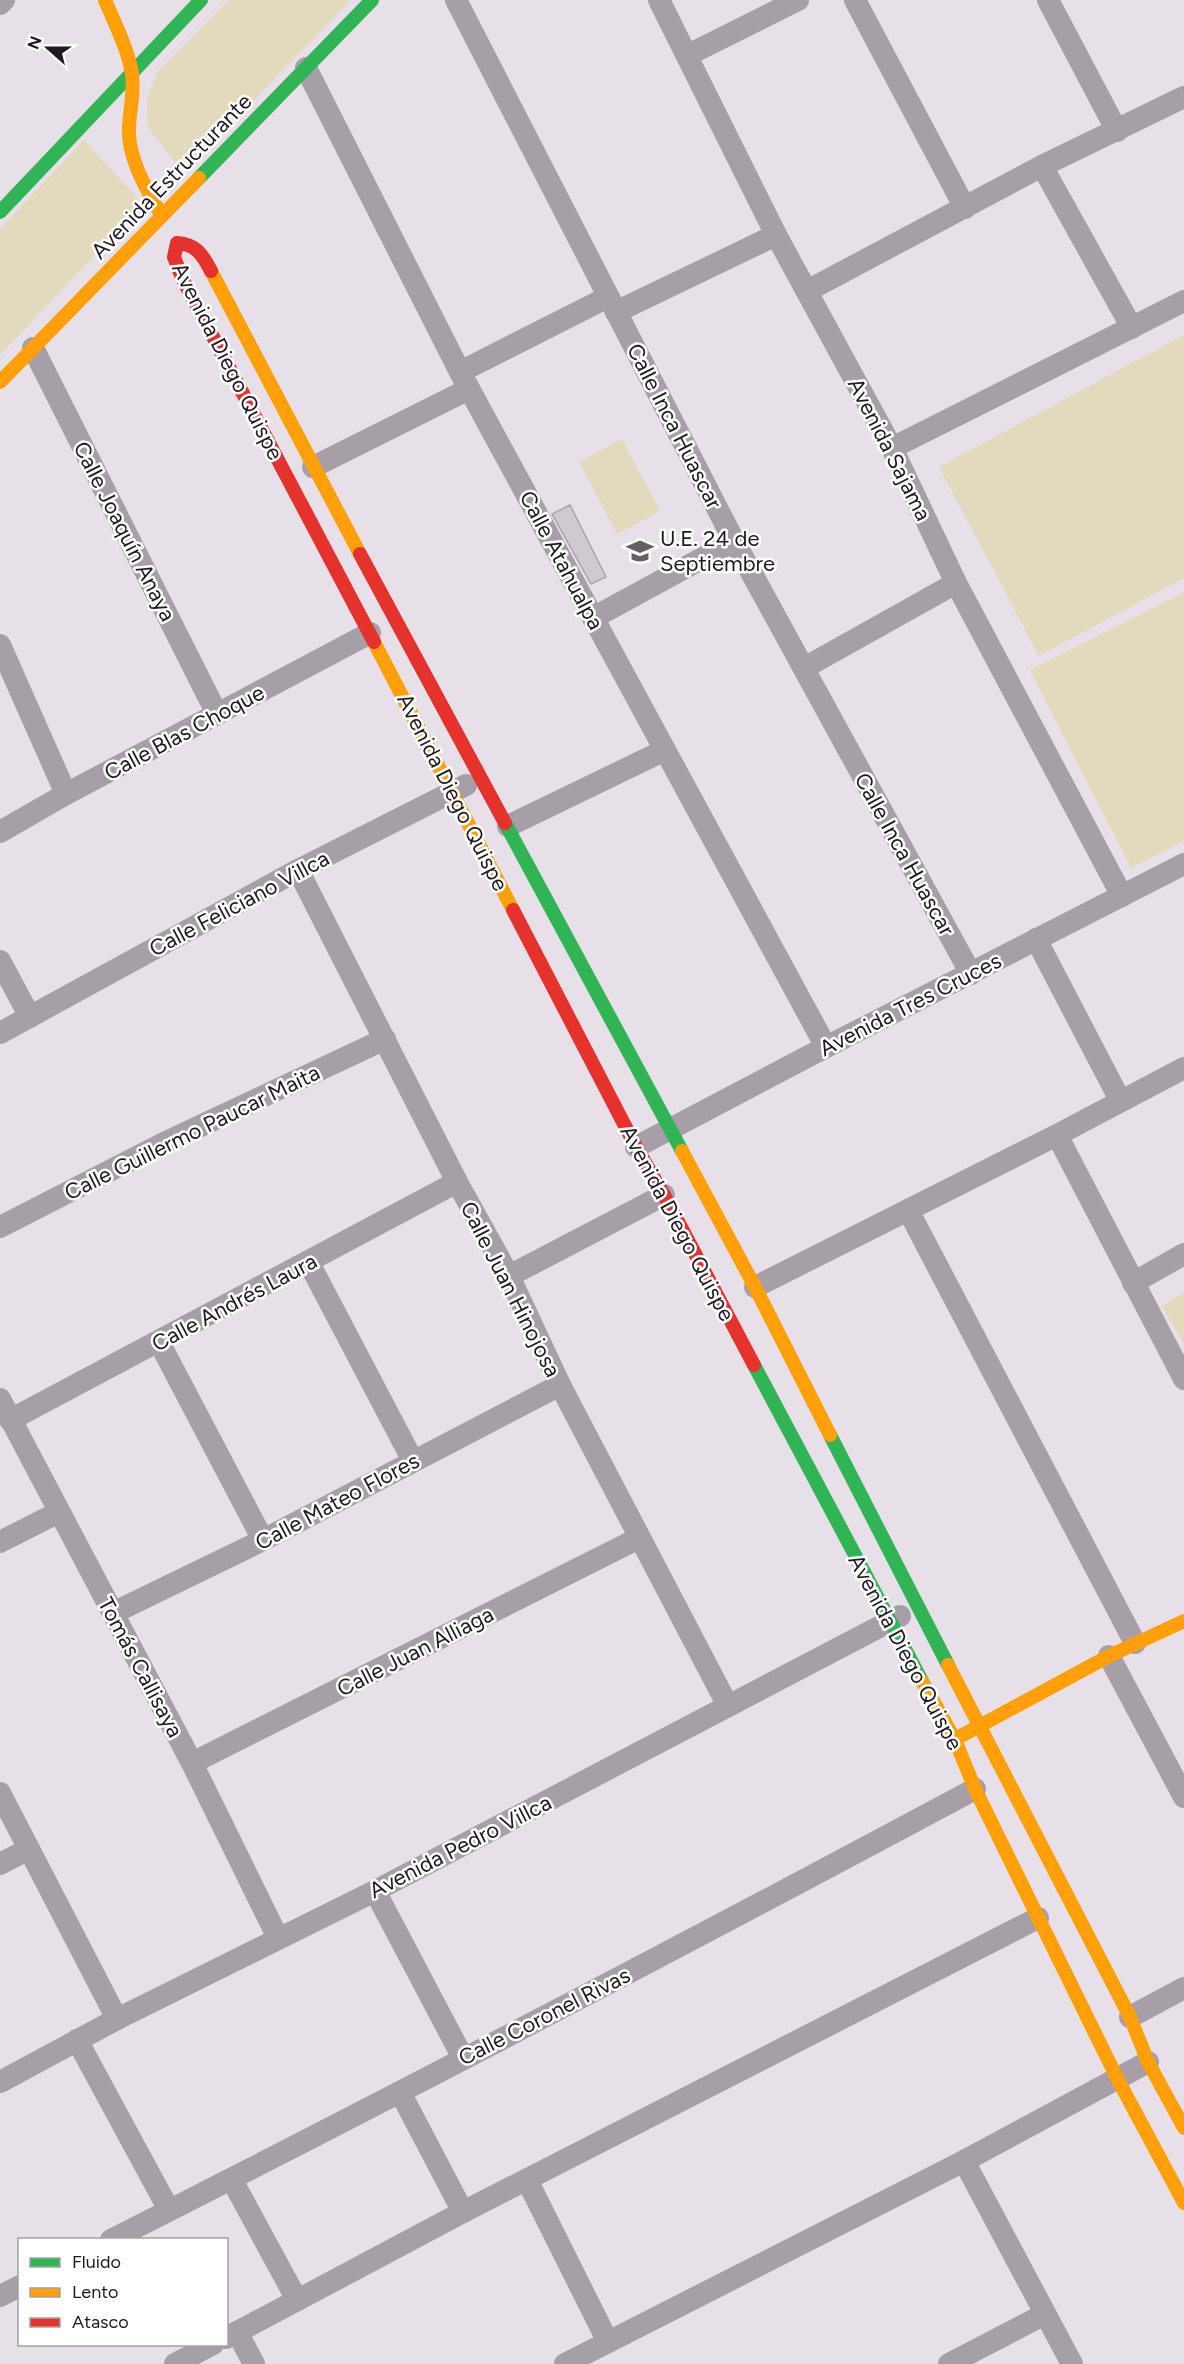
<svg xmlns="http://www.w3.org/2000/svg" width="1184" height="2364" font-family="Figtree,sans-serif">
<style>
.green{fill:#e3dabd}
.building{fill:#cfc9d0;stroke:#aaa5ac;stroke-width:1.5}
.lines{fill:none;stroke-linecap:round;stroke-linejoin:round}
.street{stroke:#a69fa7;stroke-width:22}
.fast{stroke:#30b455;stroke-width:14}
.slow{stroke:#ff9f0a;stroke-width:14}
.jam{stroke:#e5322d;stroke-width:14}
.labels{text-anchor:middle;stroke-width:5;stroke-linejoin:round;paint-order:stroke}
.street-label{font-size:22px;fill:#1e1a1f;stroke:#fff}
.poi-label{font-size:22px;fill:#1e1a1f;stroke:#fff;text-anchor:start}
</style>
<rect width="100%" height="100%" fill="#e7e0e8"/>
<!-- green -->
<g class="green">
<polygon points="229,0 351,0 183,173 148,127 147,99 157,72"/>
<polygon points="84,140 143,204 0,355 0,229"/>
<polygon points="1184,335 1184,578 1039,656 939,467"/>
<polygon points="622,439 660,511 617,534 579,462"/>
<polygon points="1184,592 1184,841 1131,868 1030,670"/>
<polygon points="1184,1292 1184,1344 1162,1306"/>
</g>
<!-- building -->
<polygon class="building" points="570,505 606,577 591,584 552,514"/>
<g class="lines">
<!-- street -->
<g class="street">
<polyline points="456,0 734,541 971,974"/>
<polyline points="659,0 776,235 892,448 956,583 1122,896"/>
<polyline points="855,0 965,208"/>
<polyline points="1048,0 1117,131"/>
<polyline points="0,4 4,0"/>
<polyline points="688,55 798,0"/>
<polyline points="306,68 460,372 826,1047"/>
<polyline points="1042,166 1132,328"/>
<polyline points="807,291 1042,166 1184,97"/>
<polyline points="616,312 776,235"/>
<polyline points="33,348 217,714"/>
<polyline points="460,372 608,297"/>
<polyline points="892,448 1184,301"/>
<polyline points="313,467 469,389"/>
<polyline points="593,618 734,541"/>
<polyline points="0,645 66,794"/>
<polyline points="804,668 956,583"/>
<polyline points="508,826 665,750"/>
<polyline points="0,832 66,794 370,633"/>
<polyline points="298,870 457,1182 509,1276 560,1385 728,1706"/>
<polyline points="1036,939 1120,1100"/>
<polyline points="0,961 30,1017"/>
<polyline points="0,1033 298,870 466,785"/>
<polyline points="1057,1135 1184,1379"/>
<polyline points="636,1147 826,1047 1184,864"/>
<polyline points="908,1210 1135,1643"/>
<polyline points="0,1227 162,1144 385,1039"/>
<polyline points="309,1263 413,1461"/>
<polyline points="509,1276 664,1195"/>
<polyline points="1133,1283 1184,1254"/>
<polyline points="755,1287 1057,1135 1184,1068"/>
<polyline points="159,1342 263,1540"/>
<polyline points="0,1399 192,1763 278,1938"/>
<polyline points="10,1420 457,1182"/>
<polyline points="0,1542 59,1512"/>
<polyline points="113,1613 263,1540 560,1385"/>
<polyline points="1109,1656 1184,1797"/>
<polyline points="192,1763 639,1538"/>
<polyline points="0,1793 117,2019"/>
<polyline points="0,1864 29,1849"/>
<polyline points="375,1891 463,2058"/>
<polyline points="1130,2017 1184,1988"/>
<polyline points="77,2040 169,2210"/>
<polyline points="0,2082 117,2019 375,1891 900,1616"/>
<polyline points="400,2092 463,2212"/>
<polyline points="964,2161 1072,2364"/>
<polyline points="232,2180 297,2300"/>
<polyline points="527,2180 608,2342"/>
<path d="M111 2240C401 2093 689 1942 975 1789"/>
<polyline points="0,2296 20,2286"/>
<polyline points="237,2332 254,2364"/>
<polyline points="226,2338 463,2212 1038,1918"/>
<polyline points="175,2364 213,2344"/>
<polyline points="565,2364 964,2161 1148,2062"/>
<polyline points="949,2364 1045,2314"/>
</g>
<!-- fast -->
<g class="fast">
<polyline points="199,178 372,0"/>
<polyline points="0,212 201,0"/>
<polyline points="505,823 682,1151"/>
<polyline points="754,1365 922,1681"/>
<polyline points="830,1435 948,1665"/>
</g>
<!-- slow -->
<g class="slow">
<path d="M105 0C115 24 128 49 132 74 135 95 128 115 129 135 131 165 148 191 162 216"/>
<polyline points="211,271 360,554"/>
<polyline points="0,382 199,178"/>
<polyline points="374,642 513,910"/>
<polyline points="682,1151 755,1287 830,1435"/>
<polyline points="948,1665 1130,2017 1148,2062 1184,2128"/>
<polyline points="922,1681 955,1740 975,1789 1117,2078 1184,2203"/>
<polyline points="959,1737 1109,1656 1184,1621"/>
</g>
<!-- jam -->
<g class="jam">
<path d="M211 271C203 255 196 244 177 243L174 257 182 278 374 642"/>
<polyline points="360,554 505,823"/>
<polyline points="513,910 636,1147 664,1195 754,1365"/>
</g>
</g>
<!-- icons -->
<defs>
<symbol id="school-bare" viewBox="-9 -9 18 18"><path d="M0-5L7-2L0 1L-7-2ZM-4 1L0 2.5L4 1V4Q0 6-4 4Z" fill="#645f65" stroke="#fff" stroke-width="2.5" paint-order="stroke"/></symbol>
</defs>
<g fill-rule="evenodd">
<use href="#school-bare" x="621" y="532" width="38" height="38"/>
</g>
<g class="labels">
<!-- street labels -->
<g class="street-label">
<text transform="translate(171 176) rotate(-46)" y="8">Avenida Estructurante</text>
<text transform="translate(228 361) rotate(63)" y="8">Avenida Diego Quispe</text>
<text transform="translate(675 426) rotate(63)" y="8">Calle Inca Huascar</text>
<text transform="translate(890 449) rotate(63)" y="8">Avenida Sajama</text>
<text transform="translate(125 531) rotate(63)" y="8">Calle Joaquín Anaya</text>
<text transform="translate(562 560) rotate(62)" y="8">Calle Atahualpa</text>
<text transform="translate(184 732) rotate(-28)" y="8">Calle Blas Choque</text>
<text transform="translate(453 792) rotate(63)" y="8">Avenida Diego Quispe</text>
<text transform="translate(905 854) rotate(61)" y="8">Calle Inca Huascar</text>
<text transform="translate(239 903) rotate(-28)" y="8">Calle Feliciano Villca</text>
<text transform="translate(910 1004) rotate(-27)" y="8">Avenida Tres Cruces</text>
<text transform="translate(192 1132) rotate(-26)" y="8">Calle Guillermo Paucar Maita</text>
<text transform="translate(678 1223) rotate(62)" y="8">Avenida Diego Quispe</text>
<text transform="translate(511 1289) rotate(63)" y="8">Calle Juan Hinojosa</text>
<text transform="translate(234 1302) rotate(-28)" y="8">Calle Andrés Laura</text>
<text transform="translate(337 1501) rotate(-28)" y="8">Calle Mateo Flores</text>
<text transform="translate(415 1651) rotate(-27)" y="8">Calle Juan Alliaga</text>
<text transform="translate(906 1652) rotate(62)" y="8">Avenida Diego Quispe</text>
<text transform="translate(141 1667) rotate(62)" y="8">Tomás Callisaya</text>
<text transform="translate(460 1846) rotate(-27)" y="8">Avenida Pedro Villca</text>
<text transform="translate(544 2016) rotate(-27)" y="8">Calle Coronel Rivas</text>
</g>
<!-- poi labels -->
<g class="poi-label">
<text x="660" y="546">U.E. 24 de<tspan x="660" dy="25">Septiembre</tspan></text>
</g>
</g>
<!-- legend -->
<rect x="18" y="2238" width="210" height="108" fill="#ffffff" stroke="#a5a3a5" stroke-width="1.5"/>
<rect x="30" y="2258" width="30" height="9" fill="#30b455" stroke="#a5a3a5" stroke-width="1.5"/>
<text x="72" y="2268" font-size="18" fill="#1e1a1f">Fluido</text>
<rect x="30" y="2288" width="30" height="9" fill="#ff9f0a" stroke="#a5a3a5" stroke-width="1.5"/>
<text x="72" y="2298" font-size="18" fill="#1e1a1f">Lento</text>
<rect x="30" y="2318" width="30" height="9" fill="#e5322d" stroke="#a5a3a5" stroke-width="1.5"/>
<text x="72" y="2328" font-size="18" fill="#1e1a1f">Atasco</text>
<!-- north arrow -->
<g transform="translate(48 48) rotate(291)" stroke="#ffffff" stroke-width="4.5" paint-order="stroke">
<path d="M0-4.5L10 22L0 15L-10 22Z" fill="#1e1a1f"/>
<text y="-9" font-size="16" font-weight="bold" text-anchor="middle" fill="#1e1a1f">N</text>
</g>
</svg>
